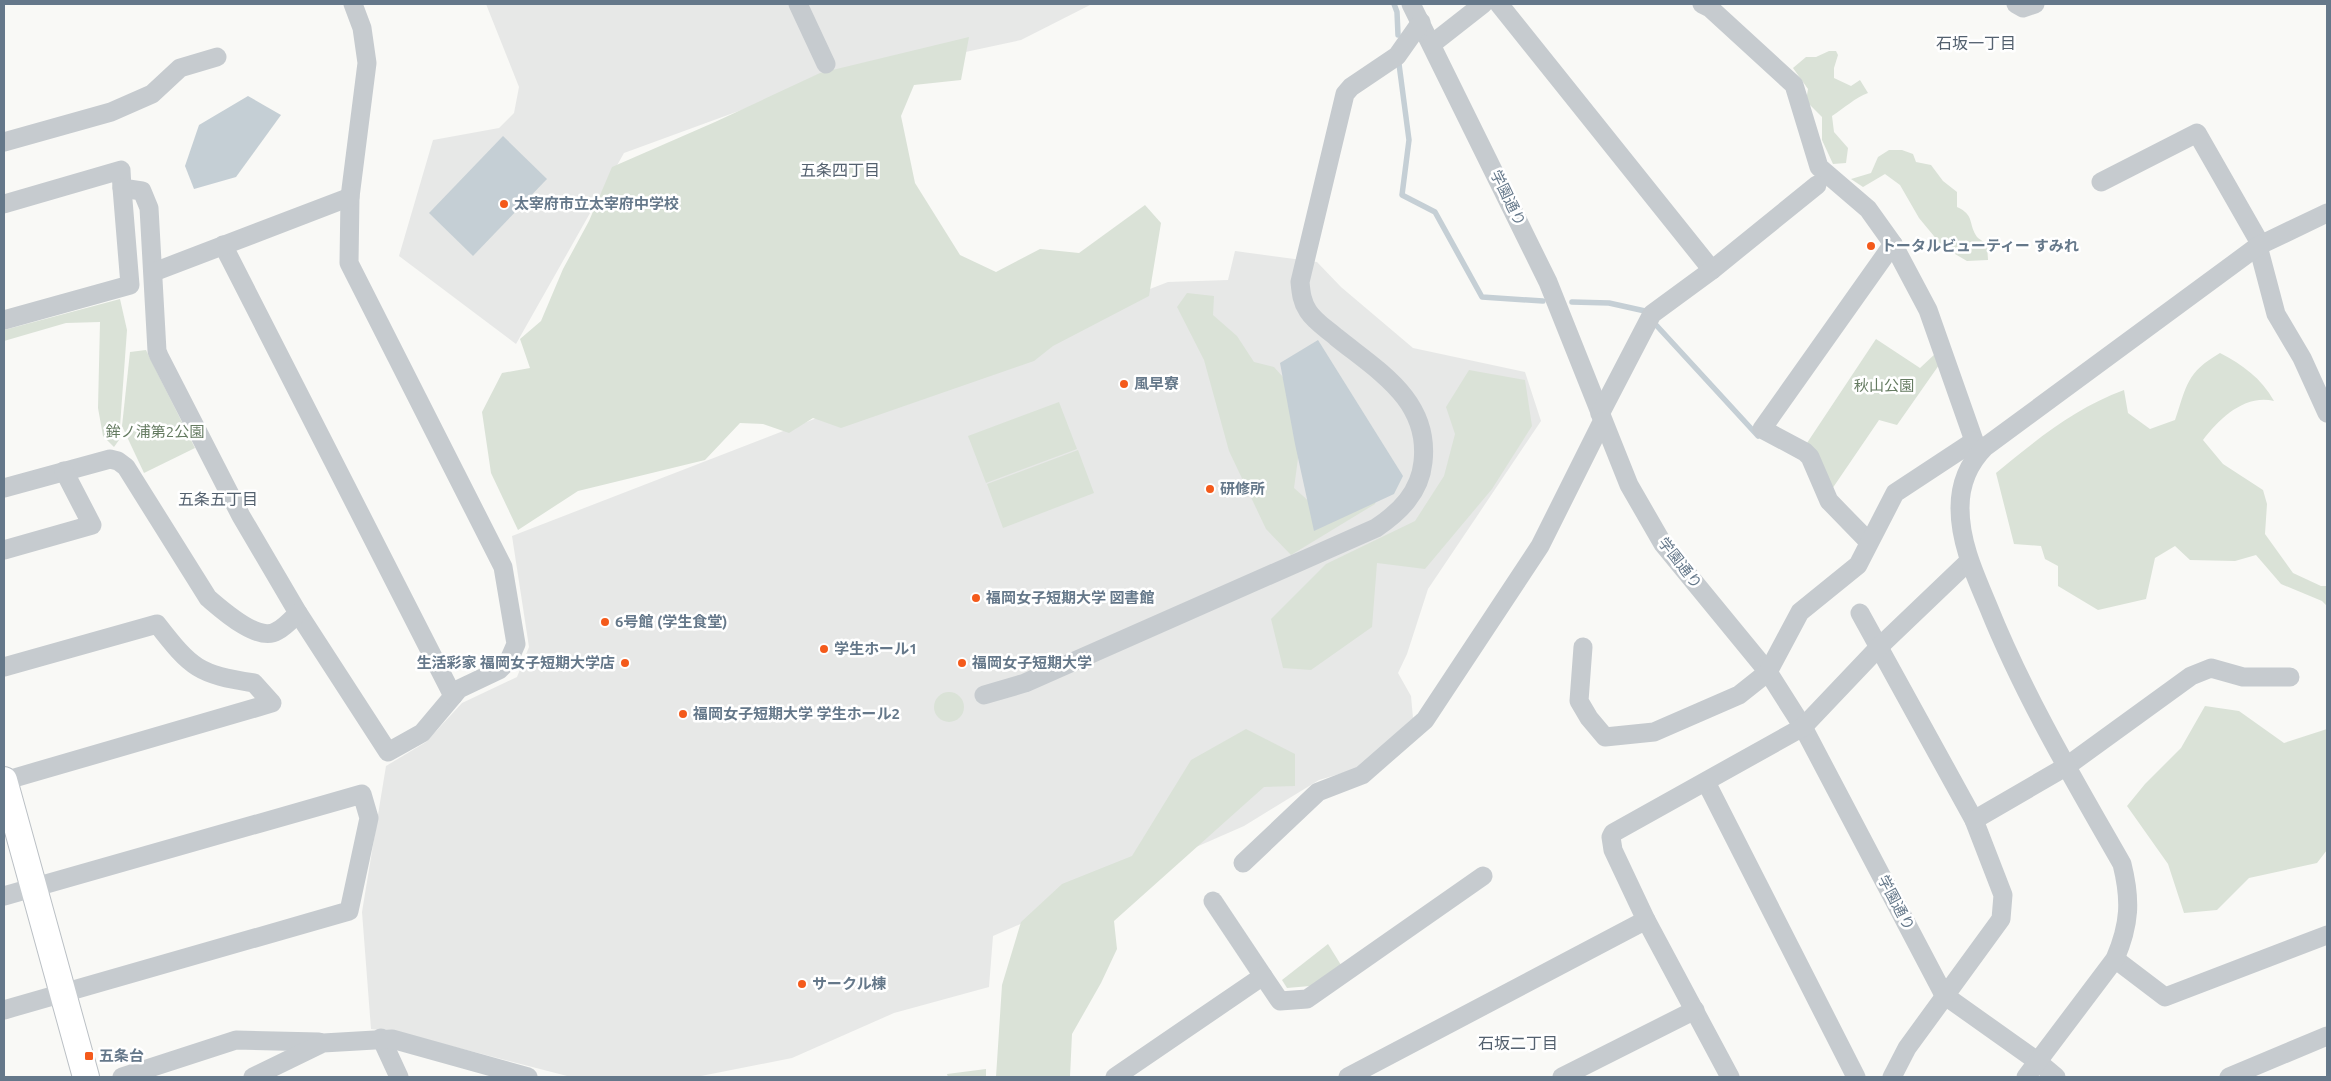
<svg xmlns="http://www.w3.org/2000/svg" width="2331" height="1081" font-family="Ubuntu,'Noto Sans JP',sans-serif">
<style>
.built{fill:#e7e8e7}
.green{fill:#dae2d7}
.water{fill:#c5cfd5}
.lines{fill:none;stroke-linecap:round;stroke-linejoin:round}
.stream{stroke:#c5cfd5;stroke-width:5.5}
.secondary-casing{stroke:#bbc0c5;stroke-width:28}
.street{stroke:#c6cbcf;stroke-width:19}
.secondary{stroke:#fff;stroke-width:26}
.poi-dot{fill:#f45a1b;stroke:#fff;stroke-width:2}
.labels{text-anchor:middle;stroke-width:5;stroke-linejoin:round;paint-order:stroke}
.street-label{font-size:15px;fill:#65788a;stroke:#fff}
.poi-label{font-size:15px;font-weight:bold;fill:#65788a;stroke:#fff;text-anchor:start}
.park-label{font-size:15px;fill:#657b61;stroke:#fff}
.neighbourhood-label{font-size:16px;fill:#54616f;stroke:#fff}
</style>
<rect width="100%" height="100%" fill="#f9f9f6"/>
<!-- built -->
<g class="built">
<polygon points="486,4 1092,4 1021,40 807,86 624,153 516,344 399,256 433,140 499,128 514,113 519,87"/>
<polygon points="1235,251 1317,262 1341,287 1413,348 1525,372 1541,421 1428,589 1407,654 1398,673 1411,696 1413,718 1356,769 1319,780 1244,826 993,936 989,987 894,1013 792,1058 696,1077 571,1077 397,1032 371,1029 362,912 386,766 426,742 462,703 517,677 529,647 512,536 1168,282 1228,280"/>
</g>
<!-- green -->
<g class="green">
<polygon points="969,37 961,80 914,85 901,116 915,183 960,255 996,272 1040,249 1079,253 1145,205 1161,223 1149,296 1053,346 1034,361 841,428 813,418 789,433 763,424 740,423 705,460 578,491 518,530 491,473 482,412 502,373 530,368 520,339 541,321 563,269 589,221 612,167 715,122 820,73"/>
<path d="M1829 51H1836L1838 55 1834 68V78L1851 86 1860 80 1868 93C1855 98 1844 108 1832 116L1834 132 1848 148 1846 163 1833 164 1822 140V117L1806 101 1808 89 1793 68 1806 57H1816Z"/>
<path d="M1889 150H1902L1913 154 1916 162 1931 165 1943 181 1957 192V207C1975 215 1968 224 1977 237 1979 239 1984 242 1987 244L1988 260 1967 261 1943 247 1919 218 1900 185 1885 174 1863 187 1851 179 1871 173 1878 157Z"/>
<polygon points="1187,293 1214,296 1213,315 1237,336 1254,362 1274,367 1292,387 1302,429 1294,488 1321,512 1385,467 1375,504 1291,555 1266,529 1229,451 1204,360 1177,307"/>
<polygon points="120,299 127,330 119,440 114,447 103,436 98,408 100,322 66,323 4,341 4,330"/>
<polygon points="1876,339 1920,368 1935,354 1939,365 1897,425 1879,420 1832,489 1807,443"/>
<polygon points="146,350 195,448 144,473 122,426 130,352"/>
<path d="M2220 353C2243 365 2261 378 2274 401 2245 394 2220 418 2203 440L2223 464 2263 490 2267 504 2265 534 2293 573 2321 586H2327V606L2322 601 2281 584 2256 555 2235 561 2190 560 2175 546 2155 558 2146 599 2098 610 2058 586V566L2045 559 2041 546 2014 544 1996 473C2036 440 2075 408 2124 390L2128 413 2150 429 2175 420C2187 385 2186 373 2220 353Z"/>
<polygon points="1469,370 1525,380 1532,426 1492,489 1425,569 1377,563 1372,627 1311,670 1283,668 1271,619 1326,564 1415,521 1444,476 1455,434 1446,407"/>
<polygon points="1059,402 1077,449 986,483 968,436"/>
<polygon points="1078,450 1094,493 1003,528 987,484"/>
<circle cx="949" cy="707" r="15"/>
<polygon points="2205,706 2239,711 2284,743 2327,729 2327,850 2317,863 2249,878 2217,910 2184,913 2168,864 2127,806 2145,784 2181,748"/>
<polygon points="1246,729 1295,754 1295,786 1264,787 1114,921 1117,949 1101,983 1072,1034 1070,1077 996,1077 1002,985 1021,922 1062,884 1132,856 1191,760"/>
<polygon points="1328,944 1341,965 1310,986 1287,988 1282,980"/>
<polygon points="986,1069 986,1077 948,1077 947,1074"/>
</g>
<!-- water -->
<g class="water">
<polygon points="248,96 281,115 236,177 194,189 185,166 199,125"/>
<polygon points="503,136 547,179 473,256 429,213"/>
<polygon points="1318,340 1403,476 1394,494 1314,531 1295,444 1280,363"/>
</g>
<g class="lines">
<!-- stream -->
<g class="stream">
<polyline points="1394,4 1397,12 1398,35"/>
<polyline points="1399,64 1409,140 1402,195 1435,212 1482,297 1543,301"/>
<polyline points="1572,302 1609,303 1645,311"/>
<polyline points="1657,326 1758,436"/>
</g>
<defs>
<polyline id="secondary" points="4,780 86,1077"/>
</defs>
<!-- secondary casing -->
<use href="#secondary" class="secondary-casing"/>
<!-- street -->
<g class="street">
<polyline points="798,4 826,64"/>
<polyline points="1411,4 1548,282 1629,485 1663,544 1768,672 1803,727 1944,995 2037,1061 2056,1077"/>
<polyline points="1499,4 1712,270"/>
<polyline points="1702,4 1710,8 1794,85 1819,167 1868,209 1893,244 1928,310 1978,452"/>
<polyline points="2016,4 2023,8 2035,4"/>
<polyline points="1432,44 1483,4"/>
<polyline points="4,142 111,112 152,94 180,68 217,57"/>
<polyline points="2101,182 2197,133 2261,245"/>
<polyline points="4,204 121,170 122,188 142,191 149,208 157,351 159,356 241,516 298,613 388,752 422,733 459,689 499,670 509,660 516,644 503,567 349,263 350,197 367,63 362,28 353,4"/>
<polyline points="223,245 453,696"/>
<polyline points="2258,246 2276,314 2302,358 2327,413"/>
<polyline points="154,272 350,197"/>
<polyline points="4,320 130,285 122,188"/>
<polyline points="1600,414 1652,314 1712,270 1817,185"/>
<path d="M4 488 110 459 118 461 126 467 208 598C221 609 258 643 277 631 285 627 292 619 298 613"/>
<polyline points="1868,541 1829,501 1810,457 1805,452 1762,429 1893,244"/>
<polyline points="4,550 92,525 64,471"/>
<polyline points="1860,613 1974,820 2003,895 2001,919 1907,1048 1892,1077"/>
<polyline points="1583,647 1579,701 1589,718 1605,737 1654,732 1739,695 1768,672 1800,612 1858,565 1895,493 1974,441"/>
<path d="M4 667 157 624C192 669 198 674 254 683L272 703 4 781"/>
<path d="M984 695 1025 683 1376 528C1400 512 1420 492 1423 462 1430 400 1378 371 1336 337 1327 329 1315 322 1308 311 1302 302 1301 293 1300 282L1345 94 1351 87 1397 56 1421 22"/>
<polyline points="1706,782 1856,1077"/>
<polyline points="1974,820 2067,766 2191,676 2211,668 2243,677 2290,677"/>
<polyline points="1243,863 1318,792 1362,775 1425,720 1540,546 1602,422"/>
<polyline points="4,896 362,794 369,818 349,911 4,1010"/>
<polyline points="1213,901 1263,976"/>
<polyline points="1646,920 1730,1077"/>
<polyline points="2115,959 2165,997 2327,935"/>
<polyline points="381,1038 399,1077"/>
<polyline points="122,1077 236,1040 319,1042"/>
<polyline points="253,1077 323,1043 392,1039 528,1077"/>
<polyline points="1115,1077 1263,976 1280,1001 1307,999 1483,876"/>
<polyline points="1348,1077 1646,920 1613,850 1611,837 1613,833 1803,727 1879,647 1969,561"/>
<polyline points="1562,1077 1695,1010"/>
<path d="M2026 1077 2115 959C2130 924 2131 900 2122 864 2074 780 2024 696 1988 606 1975 575 1960 543 1960 508 1960 484 1968 464 1985 447L2258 246 2327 213"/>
<polyline points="2229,1077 2327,1036"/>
</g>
<!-- secondary -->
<use href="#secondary" class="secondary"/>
</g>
<!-- markers -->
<g class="poi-dot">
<circle cx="504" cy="204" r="5"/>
<circle cx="1871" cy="246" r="5"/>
<circle cx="1124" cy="384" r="5"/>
<circle cx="1210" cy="489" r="5"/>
<circle cx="976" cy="598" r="5"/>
<circle cx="605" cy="622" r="5"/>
<circle cx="824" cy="649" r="5"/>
<circle cx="625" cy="663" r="5"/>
<circle cx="962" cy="663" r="5"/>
<circle cx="683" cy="714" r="5"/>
<circle cx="802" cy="984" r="5"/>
<rect x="84" y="1051" width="10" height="10" rx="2.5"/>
</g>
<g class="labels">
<!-- street labels -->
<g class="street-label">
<text transform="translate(1508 198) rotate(64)" y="5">学園通り</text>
<text transform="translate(1680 563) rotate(52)" y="5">学園通り</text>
<text transform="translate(1896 903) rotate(62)" y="5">学園通り</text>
</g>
<!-- poi labels -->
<g class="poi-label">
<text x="514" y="209">太宰府市立太宰府中学校</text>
<text x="1881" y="251">トータルビューティー すみれ</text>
<text x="1134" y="389">風早寮</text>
<text x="1220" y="494">研修所</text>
<text x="986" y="603">福岡女子短期大学 図書館</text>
<text x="615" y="627">6号館 (学生食堂)</text>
<text x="834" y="654">学生ホール1</text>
<text x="615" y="668" text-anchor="end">生活彩家 福岡女子短期大学店</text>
<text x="972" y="668">福岡女子短期大学</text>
<text x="693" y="719">福岡女子短期大学 学生ホール2</text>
<text x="812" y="989">サークル棟</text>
<text x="99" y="1061">五条台</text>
</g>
<!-- park labels -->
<g class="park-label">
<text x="1884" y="391">秋山公園</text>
<text x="155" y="437">鉾ノ浦第2公園</text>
</g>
<!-- neighbourhood labels -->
<g class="neighbourhood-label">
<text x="1976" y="49">石坂一丁目</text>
<text x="840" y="176">五条四丁目</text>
<text x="218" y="505">五条五丁目</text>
<text x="1518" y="1049">石坂二丁目</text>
</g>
</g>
<!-- border -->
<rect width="2331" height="1081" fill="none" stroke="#65788a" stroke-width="10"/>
</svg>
